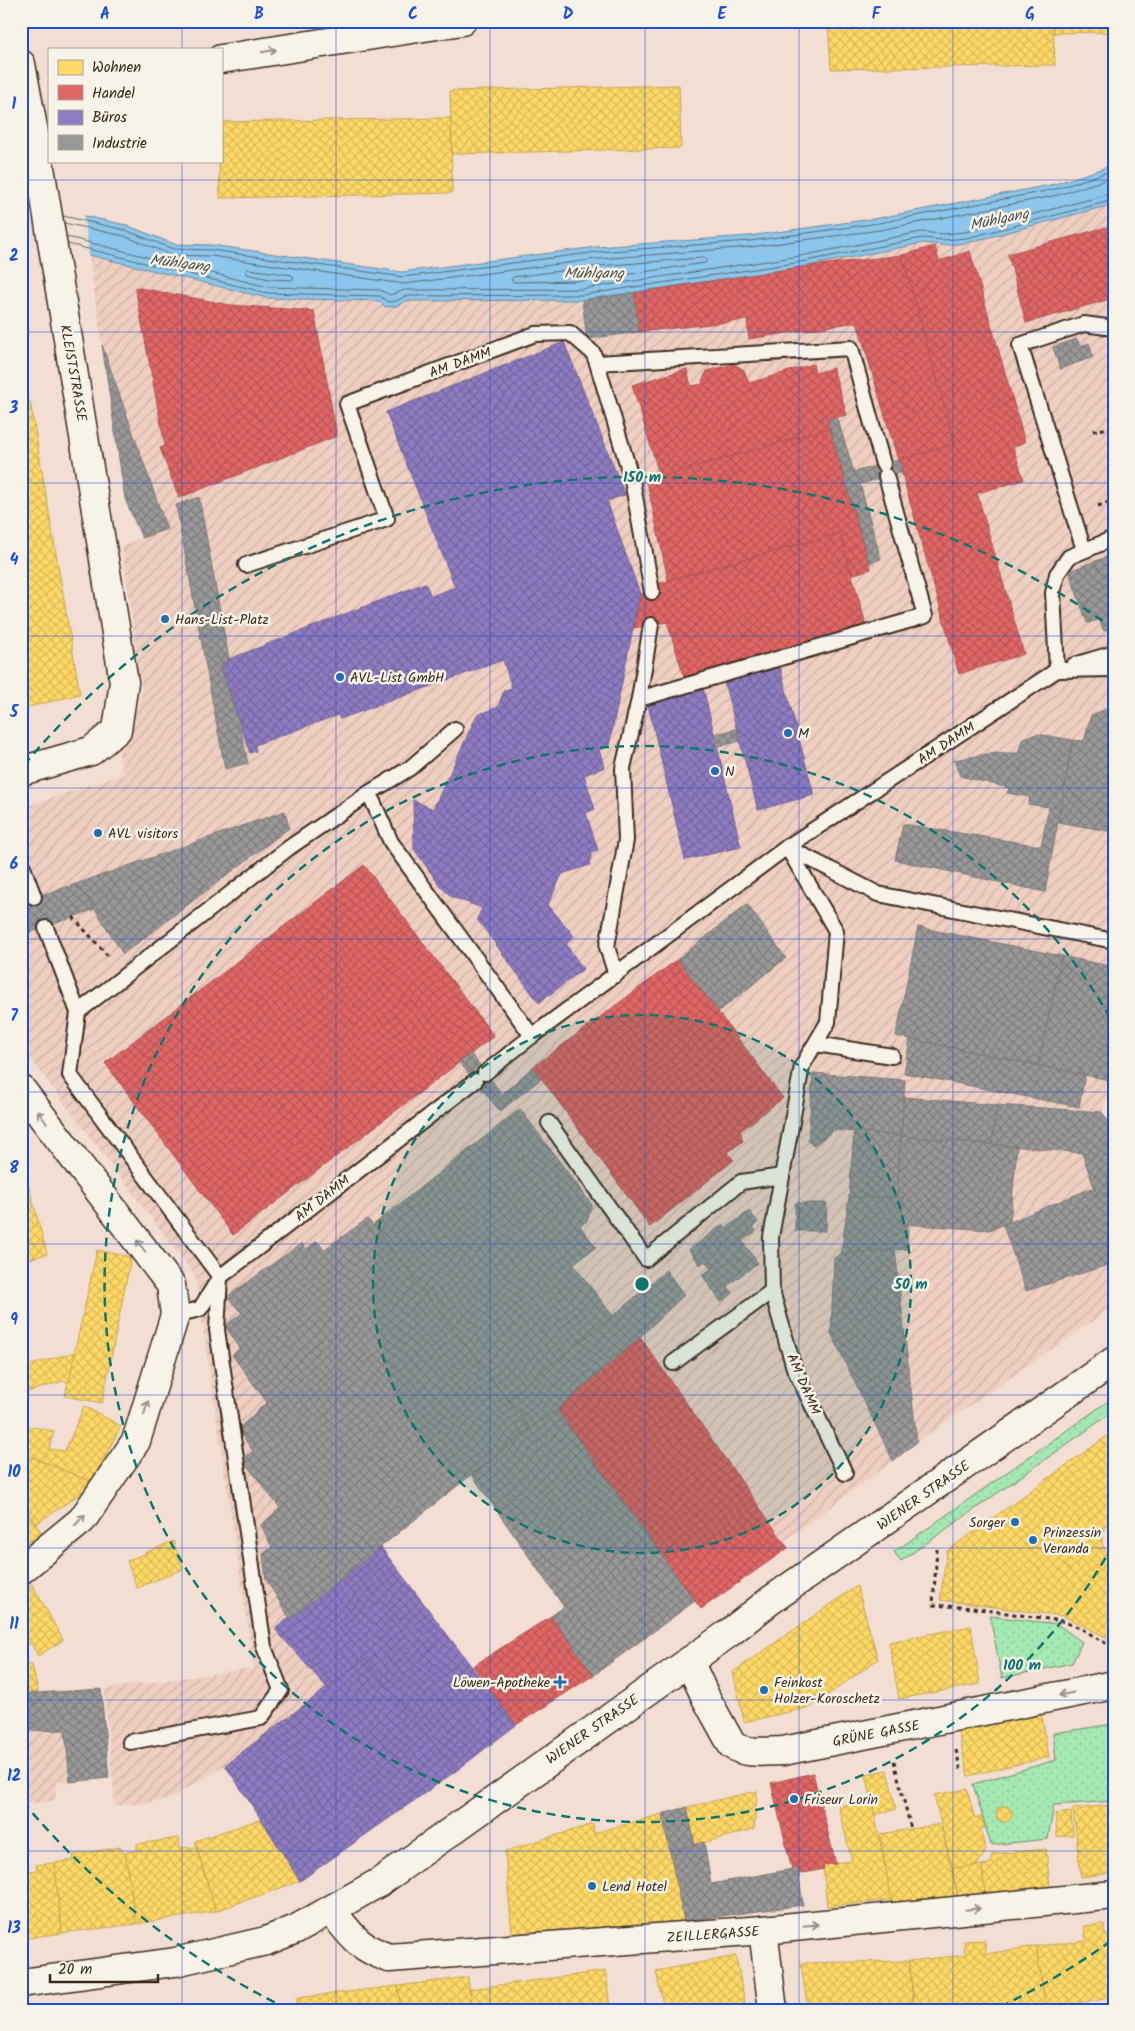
<svg xmlns="http://www.w3.org/2000/svg" width="1135" height="2031" font-family="Kalam,sans-serif">
<style>
.industrial{fill:url(#industrial-furrows)}
.grass{fill:url(#grass-dots);stroke:#708968}
.water{fill:#8cc6ec;stroke:#6c889a}
.pier{fill:#f2ded2}
.homes{fill:url(#homes-cross-hatch);stroke:#c4a450}
.shops{fill:url(#shops-cross-hatch);stroke:#ae5450}
.offices{fill:url(#offices-cross-hatch);stroke:#756392}
.industry{fill:url(#industry-cross-hatch);stroke:#7d7874}
.lines{fill:none;stroke-linecap:round;stroke-linejoin:round}
.shore{stroke:#5b6870;stroke-width:1}
.lane-casing{stroke:#3b2a1e;stroke-width:18}
.street-casing{stroke:#3b2a1e;stroke-width:31}
.secondary-casing{stroke:#3b2a1e;stroke-width:31}
.path{stroke:#3b2a1e;stroke-width:3;stroke-dasharray:4 4;stroke-linecap:butt}
.lane{stroke:#f7f3e8;stroke-width:14}
.street{stroke:#f7f3e8;stroke-width:28}
.secondary{stroke:#f7f3e8;stroke-width:28}
.oneway{stroke:#998e83}
.grid{fill:none;stroke:#1d4ed8;stroke-width:1;stroke-opacity:0.55}
.ring{fill:none;stroke:#0f766e;stroke-width:2.5;stroke-dasharray:9 6}
.poi-dot{fill:#1f6fb2;stroke:#f7f3e8;stroke-width:2}
.labels{text-anchor:middle;stroke-width:5;stroke-linejoin:round;paint-order:stroke}
.street-label{font-size:14px;fill:#3b2a1e;stroke:#f7f3e8}
.poi-label{font-size:14px;fill:#3b2a1e;stroke:#f7f3e8;text-anchor:start}
.water-label{font-size:15px;font-style:italic;fill:#4f5152;stroke:#f7f3e8}
.centre{fill:#0f766e;stroke:#f7f3e8;stroke-width:2.5}
.ring-label{font-size:15px;text-anchor:middle;font-weight:bold;fill:#0f766e;stroke:#f7f3e8;stroke-width:5;stroke-linejoin:round;paint-order:stroke}
.neatline{fill:none;stroke:#1d4ed8;stroke-width:2}
.grid-label{font-size:16px;text-anchor:middle;font-weight:bold;fill:#1d4ed8}
</style>
<defs>
<pattern id="industrial-furrows" width="10" height="10" patternUnits="userSpaceOnUse" patternTransform="scale(1.25)"><rect width="10" height="10" fill="#eecfc2"/><path d="M-1 1l2-2M0 10L10 0M9 11l2-2" fill="none" stroke="#cdb2a6"/></pattern>
<pattern id="grass-dots" width="8" height="8" patternUnits="userSpaceOnUse" patternTransform="scale(1.25)"><rect width="8" height="8" fill="#a4e8b3"/><path d="M2 2h.1M6 6h.1" fill="none" stroke="#8ec79a" stroke-width="1.8" stroke-linecap="round"/></pattern>
<pattern id="homes-cross-hatch" width="8" height="8" patternUnits="userSpaceOnUse" patternTransform="scale(1.25)"><rect width="8" height="8" fill="#ffd966"/><path d="M0 0l8 8M0 8l8-8" fill="none" stroke="#dbba58"/></pattern>
<pattern id="shops-cross-hatch" width="8" height="8" patternUnits="userSpaceOnUse" patternTransform="scale(1.25)"><rect width="8" height="8" fill="#e06666"/><path d="M0 0l8 8M0 8l8-8" fill="none" stroke="#b75453"/></pattern>
<pattern id="offices-cross-hatch" width="8" height="8" patternUnits="userSpaceOnUse" patternTransform="scale(1.25)"><rect width="8" height="8" fill="#8e7cc3"/><path d="M0 0l8 8M0 8l8-8" fill="none" stroke="#75669e"/></pattern>
<pattern id="industry-cross-hatch" width="8" height="8" patternUnits="userSpaceOnUse" patternTransform="scale(1.25)"><rect width="8" height="8" fill="#999"/><path d="M0 0l8 8M0 8l8-8" fill="none" stroke="#7e7d7c"/></pattern>
</defs>
<rect width="100%" height="100%" fill="#f2ded2"/>
<filter id="ink" filterUnits="userSpaceOnUse"><feTurbulence type="fractalNoise" baseFrequency=".02" numOctaves="2"/><feDisplacementMap in="SourceGraphic" scale="10" xChannelSelector="R" yChannelSelector="G"/><feConvolveMatrix kernelMatrix="1 2 1 2 8 2 1 2 1" color-interpolation-filters="sRGB"/></filter>
<g filter="url(#ink)">
<!-- industrial -->
<g class="industrial">
<polygon points="1114,204 1114,1082 1102,1112 1114,1130 1114,1306 917,1442 895,1251 841,1254 834,1258 831,1333 893,1461 784,1541 788,1548 701,1609 694,1601 594,1675 551,1616 564,1607 472,1475 380,1546 516,1725 300,1881 261,1819 225,1765 168,1800 115,1806 104,1689 254,1668 196,1281 191,1270 21,1046 21,808 123,774 119,753 142,693 122,546 142,538 125,499 89,255 267,298 380,301 385,307 397,306 406,301 582,300 923,243 943,245"/>
<polygon points="65,1730 70,1782 57,1781 55,1800 21,1805 21,1731"/>
</g>
<!-- grass -->
<g class="grass">
<polygon points="1114,1397 1114,1411 901,1561 894,1552"/>
<polygon points="990,1616 1057,1624 1082,1642 1072,1663 1002,1678"/>
<polygon points="1114,1724 1114,1801 1054,1805 1048,1839 991,1845 973,1784 1056,1760 1053,1733"/>
</g>
<!-- water -->
<polygon class="water" points="1114,165 1114,204 967,243 943,245 923,243 802,267 582,300 406,301 397,306 385,307 380,301 267,298 89,255 21,236 21,202 126,225 174,244 211,245 402,272 597,247 749,236 879,218 1055,184"/>
<!-- pier -->
<polygon class="pier" points="21,199 84,213 89,255 86,257 21,238"/>
<!-- homes -->
<g class="homes">
<polygon points="828,21 1053,21 1055,65 831,69"/>
<polygon points="1053,21 1114,21 1114,32 1054,33"/>
<polygon points="679,85 681,148 452,154 450,91"/>
<polygon points="451,118 452,193 220,198 219,161 221,161 221,122"/>
<polygon points="30,401 80,694 21,709 21,402"/>
<polygon points="21,1157 47,1254 21,1261"/>
<polygon points="97,1250 131,1257 102,1403 65,1396"/>
<polygon points="75,1352 69,1382 63,1381 21,1394 21,1368"/>
<polygon points="21,1399 27,1422 21,1423"/>
<polygon points="84,1406 121,1426 92,1482 24,1454 27,1426 54,1431 49,1449 65,1451"/>
<polygon points="1114,1431 1114,1516 1104,1528 1102,1536 1102,1544 1106,1552 1114,1557 1114,1641 1063,1616 940,1600 947,1551"/>
<polygon points="24,1454 92,1482 80,1494 36,1524 21,1504 21,1473"/>
<polygon points="21,1504 42,1533 21,1553"/>
<polygon points="173,1541 183,1569 137,1588 127,1561"/>
<polygon points="32,1584 63,1640 38,1656 31,1643 21,1648 21,1590"/>
<polygon points="857,1586 878,1659 811,1707 744,1722 733,1672"/>
<polygon points="971,1626 980,1684 899,1699 889,1642"/>
<polygon points="32,1664 38,1692 21,1694 21,1666"/>
<polygon points="1041,1711 1049,1757 968,1776 958,1731"/>
<polygon points="887,1770 896,1809 875,1815 866,1774"/>
<polygon points="967,1789 975,1819 982,1816 985,1828 980,1829 986,1851 976,1866 952,1868 934,1795"/>
<polygon points="757,1791 754,1829 695,1845 687,1807"/>
<polygon points="872,1801 892,1900 827,1906 823,1865 852,1861 838,1806"/>
<polygon points="1114,1805 1114,1873 1081,1877 1073,1809"/>
<circle cx="1004" cy="1814" r="8"/>
<polygon points="1071,1812 1073,1835 1057,1837 1055,1814"/>
<polygon points="662,1814 684,1921 512,1934 505,1851 593,1824 594,1833"/>
<polygon points="261,1819 300,1881 216,1911 195,1841"/>
<polygon points="941,1824 958,1897 892,1905 880,1834"/>
<polygon points="179,1838 180,1848 196,1847 216,1911 136,1924 125,1852 137,1851 137,1844"/>
<polygon points="121,1847 123,1852 125,1852 136,1924 62,1933 54,1863 74,1860 73,1855"/>
<polygon points="1046,1849 1050,1887 985,1894 982,1865 992,1863 992,1854"/>
<polygon points="54,1863 62,1933 21,1939 21,1872 37,1870 36,1865"/>
<polygon points="982,1865 985,1894 958,1897 952,1868"/>
<polygon points="1104,1924 1105,1935 1114,1934 1114,1998 1046,2007 1036,1946 1086,1941 1084,1926"/>
<polygon points="985,1940 986,1954 1036,1946 1046,2007 1019,2010 915,2010 909,1961 965,1955 964,1941"/>
<polygon points="736,1956 746,2010 664,2010 656,1971"/>
<polygon points="909,1961 913,2002 902,2003 903,2010 808,2010 801,1963"/>
<polygon points="606,1971 610,2010 472,2010 470,1989"/>
<polygon points="468,1977 472,2010 401,2010 398,1986"/>
<polygon points="398,1986 401,2010 298,2010 297,1998"/>
</g>
<!-- shops -->
<g class="shops">
<polygon points="1114,225 1114,298 1026,323 1008,254"/>
<polygon points="935,246 939,261 970,251 1025,442 1013,447 1024,480 977,493 1024,654 959,674 898,460 955,444 902,255"/>
<polygon points="902,255 955,444 898,460 857,322 749,339 747,320 639,332 634,293 802,267"/>
<polygon points="135,287 231,305 314,311 337,436 179,498 160,448 165,446"/>
<polygon points="734,364 744,370 749,383 813,364 815,373 833,368 847,415 828,419 830,428 660,477 632,385 687,369 691,386 703,384 702,381 707,371"/>
<polygon points="830,428 871,569 851,575 840,533 668,580 648,487 645,480 658,469 660,477"/>
<polygon points="840,533 867,628 685,680 667,622 633,628 640,594 658,591 656,584"/>
<polygon points="364,865 494,1036 233,1235 105,1063"/>
<polygon points="678,959 783,1098 740,1131 743,1141 727,1153 734,1160 650,1227 533,1067"/>
<polygon points="640,1337 788,1548 701,1609 557,1410"/>
<polygon points="551,1616 594,1675 516,1725 473,1666"/>
<polygon points="813,1773 836,1864 823,1865 824,1869 799,1874 798,1868 792,1870 771,1783"/>
</g>
<!-- offices -->
<g class="offices">
<polygon points="564,342 625,495 607,501 640,594 609,746 599,750 605,767 584,775 595,809 586,813 598,850 592,852 590,865 562,874 548,905 574,936 566,944 583,969 539,1003 477,919 482,908 452,897 441,887 414,849 413,800 433,809 477,715 498,707 504,690 512,688 503,660 340,719 338,715 255,745 256,751 250,753 220,665 229,659 425,583 431,596 455,587 386,412"/>
<polygon points="780,667 814,795 758,810 724,682"/>
<polygon points="703,687 741,847 685,860 647,701"/>
<polygon points="380,1546 516,1725 456,1771 365,1659 327,1688 275,1629"/>
<polygon points="365,1659 456,1771 300,1881 261,1819 225,1765"/>
</g>
<!-- industry -->
<g class="industry">
<polygon points="634,293 639,332 587,339 582,300"/>
<polygon points="1077,339 1080,346 1089,343 1093,357 1060,369 1053,347"/>
<polygon points="102,345 167,529 142,538 125,499"/>
<polygon points="837,417 854,472 898,460 903,472 860,484 881,559 869,563 830,428 828,419"/>
<polygon points="199,497 229,659 220,665 240,726 248,763 225,769 176,505"/>
<polygon points="1114,554 1114,578 1106,557"/>
<polygon points="1106,557 1114,578 1114,626 1104,631 1099,620 1087,623 1069,571"/>
<polygon points="1114,706 1114,832 1058,822 1073,740 1084,741 1091,715"/>
<polygon points="737,729 740,741 717,747 714,734"/>
<polygon points="1037,734 1073,740 1045,892 895,860 903,824 1041,846 1049,807 1028,804 1030,797 1007,793 1009,788 960,776 954,760 992,753 1018,753 1023,738"/>
<polygon points="285,811 289,828 123,954 95,909 76,884"/>
<polygon points="1114,842 1114,860 1109,859"/>
<polygon points="76,884 95,909 21,936 21,901"/>
<polygon points="747,904 786,958 718,1012 678,959"/>
<polygon points="918,927 1062,956 1038,1065 896,1036"/>
<polygon points="1062,956 1114,967 1114,1081 1038,1065"/>
<polygon points="910,1039 1085,1075 1079,1107 904,1073"/>
<polygon points="471,1054 502,1094 533,1067 541,1079 500,1111 459,1062"/>
<polygon points="813,1073 905,1080 901,1136 834,1130 813,1146 808,1141"/>
<polygon points="904,1097 997,1105 992,1144 901,1136"/>
<polygon points="997,1105 1102,1112 1114,1130 1114,1192 1097,1195 1082,1153 992,1144"/>
<polygon points="520,1109 592,1205 587,1221 580,1226 596,1247 573,1264 613,1316 507,1399 373,1225"/>
<polygon points="854,1131 901,1136 897,1199 849,1197"/>
<polygon points="901,1136 1017,1147 1010,1222 990,1230 902,1224 903,1197 897,1199"/>
<polygon points="1094,1187 1097,1195 1114,1192 1114,1263 1026,1291 1003,1225"/>
<polygon points="849,1197 903,1197 902,1224 908,1224 907,1249 841,1254"/>
<polygon points="795,1203 827,1203 826,1231 795,1231"/>
<polygon points="749,1211 758,1222 753,1227 756,1231 742,1241 758,1263 727,1286 733,1293 721,1302 702,1275 711,1269 705,1261 700,1265 689,1250 723,1224 726,1228"/>
<polygon points="367,1219 373,1225 530,1428 290,1619 266,1579 263,1554 272,1547 261,1525 280,1508 242,1459 253,1451 238,1429 267,1402 232,1355 240,1348 225,1326 242,1313 227,1297 302,1243 305,1250 317,1241 324,1250"/>
<polygon points="895,1250 917,1442 893,1461 831,1333 834,1258 841,1254"/>
<polygon points="666,1270 684,1295 640,1337 557,1410 530,1428 507,1399 613,1316"/>
<polygon points="557,1410 695,1601 594,1675 551,1616 564,1607 472,1475 530,1428"/>
<polygon points="101,1689 109,1778 70,1782 65,1730 21,1731 21,1694"/>
<polygon points="687,1807 695,1845 670,1851 662,1814"/>
<polygon points="704,1842 711,1884 798,1868 803,1905 684,1921 670,1851"/>
</g>
<g class="lines">
<!-- shore -->
<g class="shore">
<polyline points="63,216 125,230 173,249 211,250 403,277 598,252 750,241 879,223 1056,189 1114,170"/>
<polyline points="64,223 124,236 172,255 211,256 404,284 598,259 750,247 880,230 1058,195 1114,177"/>
<polyline points="67,237 268,287 380,290 390,295 405,290 581,289 800,256 921,232 943,234 965,232 1114,193"/>
<polyline points="68,244 267,293 380,296 388,302 396,301 406,296 582,295 801,262 922,238 943,240 967,238 1114,200"/>
<polygon points="704,258 707,260 705,263 581,281 513,282 511,279 513,277 599,266"/>
<polygon points="248,269 292,275 294,278 291,280 269,279 247,274 246,271"/>
</g>
<defs>
<g id="lane">
<polyline points="597,363 851,348 883,464"/>
<polyline points="1084,550 1020,345 1084,324 1114,328"/>
<polyline points="246,565 387,519 347,404 535,334 570,333 593,353 597,363 632,480 652,592"/>
<polyline points="1074,665 1114,653"/>
<polyline points="1057,670 1053,593 1057,574 1069,557 1114,538"/>
<polyline points="639,699 925,616 886,476"/>
<polyline points="369,793 410,768 455,729"/>
<polyline points="787,847 836,931 828,1022 802,1066 771,1237 772,1291 794,1368 845,1473"/>
<polyline points="787,847 878,894 1114,941"/>
<polyline points="21,862 34,897"/>
<polyline points="46,928 78,1012 70,1075 220,1277 217,1330 264,1647 281,1690 261,1718 130,1742"/>
<polyline points="616,975 607,947 626,840 623,768 639,699 651,625"/>
<polyline points="78,1012 290,847 369,793 391,842 532,1036"/>
<polyline points="816,1044 892,1056"/>
<polyline points="485,1073 532,1036 787,847 1057,670 1114,669"/>
<polyline points="549,1123 646,1259 741,1182 782,1176"/>
<polyline points="175,1315 200,1309 220,1277 475,1081"/>
<polyline points="673,1363 772,1291"/>
</g>
<g id="street">
<polyline points="221,59 462,21"/>
<polyline points="21,64 36,143 124,682 117,730 91,751 21,771"/>
<polyline points="21,1089 171,1285 175,1315 136,1441 82,1520 21,1570"/>
<path d="M689 1661 706 1698 732 1745C746 1755 766 1751 783 1751L1114 1685"/>
<path d="M331 1910C352 1936 356 1946 389 1958L763 1930 1114 1895"/>
<polyline points="763,1930 773,2010"/>
</g>
<polyline id="secondary" points="21,1983 175,1962 266,1941 296,1929 380,1882 729,1633 771,1600 1114,1361"/>
</defs>
<!-- lane casing -->
<use href="#lane" class="lane-casing"/>
<!-- street casing -->
<use href="#street" class="street-casing"/>
<!-- secondary casing -->
<use href="#secondary" class="secondary-casing"/>
<!-- path -->
<g class="path">
<polyline points="1093,431 1114,427"/>
<polyline points="1098,506 1114,500"/>
<polyline points="73,917 108,956"/>
<polyline points="937,1549 933,1605 972,1608 1062,1621 1080,1628 1112,1647"/>
<polyline points="956,1750 961,1772"/>
<polyline points="894,1761 911,1829"/>
</g>
<!-- lane -->
<use href="#lane" class="lane"/>
<!-- street -->
<use href="#street" class="street"/>
<!-- secondary -->
<use href="#secondary" class="secondary"/>
</g>
<!-- one-way arrows -->
<defs><path id="oneway-shaft" d="M-6 0H5M1.5-3L5.5 0L1.5 3" fill="none" stroke-width="1.6" stroke-linecap="round" stroke-linejoin="round" transform="scale(1.25)"/></defs>
<g class="oneway">
<use href="#oneway-shaft" transform="translate(269 51) rotate(-9)"/>
<use href="#oneway-shaft" transform="translate(42 1117) rotate(-127)"/>
<use href="#oneway-shaft" transform="translate(141 1246) rotate(-127)"/>
<use href="#oneway-shaft" transform="translate(146 1408) rotate(-73)"/>
<use href="#oneway-shaft" transform="translate(80 1520) rotate(-47)"/>
<use href="#oneway-shaft" transform="translate(1066 1694) rotate(169)"/>
<use href="#oneway-shaft" transform="translate(973 1909) rotate(-6)"/>
<use href="#oneway-shaft" transform="translate(811 1925) rotate(-6)"/>
</g>
</g>
<!-- grid -->
<path class="grid" d="M182 21V49M336 21V2010M490 21V2010M645 21V2010M799 21V2010M953 21V2010M182 161V2010M21 180H1114M21 332H1114M21 483H1114M21 636H1114M21 788H1114M21 939H1114M21 1092H1114M21 1244H1114M21 1395H1114M21 1548H1114M21 1700H1114M21 1851H1114"/>
<!-- distance rings -->
<circle cx="642" cy="1284" r="269" fill="#0f766e" fill-opacity=".12"/>
<g class="ring">
<circle cx="642" cy="1284" r="269"/>
<path d="M1113 1545A538 538 0 1 1 1113 1023"/>
<path d="M1111 1941A807 807 0 0 1 996 2009M288 2009A807 807 0 0 1 24 1803M24 765A807 807 0 0 1 1111 627"/>
</g>
<!-- markers -->
<g class="poi-dot">
<circle cx="165" cy="619" r="5"/>
<circle cx="340" cy="677" r="5"/>
<circle cx="788" cy="733" r="5"/>
<circle cx="715" cy="771" r="5"/>
<circle cx="98" cy="833" r="5"/>
<circle cx="1015" cy="1522" r="5"/>
<circle cx="1033" cy="1540" r="5"/>
<path d="M557.5 1674.5h5v5h5v5h-5v5h-5v-5h-5v-5h5z"/>
<circle cx="764" cy="1690" r="5"/>
<circle cx="794" cy="1799" r="5"/>
<circle cx="592" cy="1886" r="5"/>
</g>
<g class="labels">
<!-- street labels -->
<g class="street-label">
<text transform="translate(460 362) rotate(-20)" y="5">AM DAMM</text>
<text transform="translate(74 373) rotate(80)" y="5">KLEISTSTRASSE</text>
<text transform="translate(946 743) rotate(-33)" y="5">AM DAMM</text>
<text transform="translate(322 1198) rotate(-38)" y="5">AM DAMM</text>
<text transform="translate(804 1384) rotate(67)" y="5">AM DAMM</text>
<text transform="translate(923 1495) rotate(-35)" y="5">WIENER STRASSE</text>
<text transform="translate(592 1729) rotate(-35)" y="5">WIENER STRASSE</text>
<text transform="translate(876 1733) rotate(-11)" y="5">GRÜNE GASSE</text>
<text transform="translate(713 1934) rotate(-4)" y="5">ZEILLERGASSE</text>
</g>
<!-- poi labels -->
<g class="poi-label">
<text x="175" y="624">Hans-List-Platz</text>
<text x="350" y="682">AVL-List GmbH</text>
<text x="798" y="738">M</text>
<text x="725" y="776">N</text>
<text x="108" y="838">AVL visitors</text>
<text x="1005" y="1527" text-anchor="end">Sorger</text>
<text x="1043" y="1537">Prinzessin<tspan x="1043" dy="16">Veranda</tspan></text>
<text x="550" y="1687" text-anchor="end">Löwen-Apotheke</text>
<text x="774" y="1687">Feinkost<tspan x="774" dy="16">Holzer-Koroschetz</tspan></text>
<text x="804" y="1804">Friseur Lorin</text>
<text x="602" y="1891">Lend Hotel</text>
</g>
<!-- water labels -->
<g class="water-label">
<text transform="translate(999 219) rotate(-12)" y="5">Mühlgang</text>
<text transform="translate(180 263) rotate(7)" y="5">Mühlgang</text>
<text x="594" y="278">Mühlgang</text>
</g>
</g>
<circle cx="642" cy="1284" r="8" class="centre"/>
<g class="ring-label">
<text x="642" y="482">150 m</text>
<text x="911" y="1289">50 m</text>
<text x="1022" y="1670">100 m</text>
</g>
<!-- margin -->
<rect width="1135" height="2031" fill="none" stroke="#f7f3e8" stroke-width="55"/>
<!-- legend -->
<rect x="48" y="48" width="175" height="115" fill="#f7f3e8" stroke="#aca397"/>
<rect x="58" y="60" width="25" height="15" fill="#ffd966" stroke="#aca397"/>
<text x="92" y="72" font-size="15" fill="#3b2a1e">Wohnen</text>
<rect x="58" y="85" width="25" height="15" fill="#e06666" stroke="#aca397"/>
<text x="92" y="98" font-size="15" fill="#3b2a1e">Handel</text>
<rect x="58" y="110" width="25" height="15" fill="#8e7cc3" stroke="#aca397"/>
<text x="92" y="122" font-size="15" fill="#3b2a1e">Büros</text>
<rect x="58" y="135" width="25" height="15" fill="#999999" stroke="#aca397"/>
<text x="92" y="148" font-size="15" fill="#3b2a1e">Industrie</text>
<!-- scale -->
<path d="M50 1974v8h108v-8" fill="none" stroke="#3b2a1e" stroke-width="2.5"/>
<text x="58" y="1974" font-size="15" fill="#3b2a1e" stroke="#f7f3e8" stroke-width="4" paint-order="stroke">20 m</text>
<rect x="28" y="28" width="1080" height="1976" class="neatline"/>
<g class="grid-label">
<text x="105" y="19">A</text>
<text x="259" y="19">B</text>
<text x="413" y="19">C</text>
<text x="568" y="19">D</text>
<text x="722" y="19">E</text>
<text x="876" y="19">F</text>
<text x="1030" y="19">G</text>
<text x="14" y="109">1</text>
<text x="14" y="261">2</text>
<text x="14" y="413">3</text>
<text x="14" y="565">4</text>
<text x="14" y="717">5</text>
<text x="14" y="869">6</text>
<text x="14" y="1021">7</text>
<text x="14" y="1173">8</text>
<text x="14" y="1325">9</text>
<text x="14" y="1477">10</text>
<text x="14" y="1629">11</text>
<text x="14" y="1781">12</text>
<text x="14" y="1933">13</text>
</g>
</svg>
